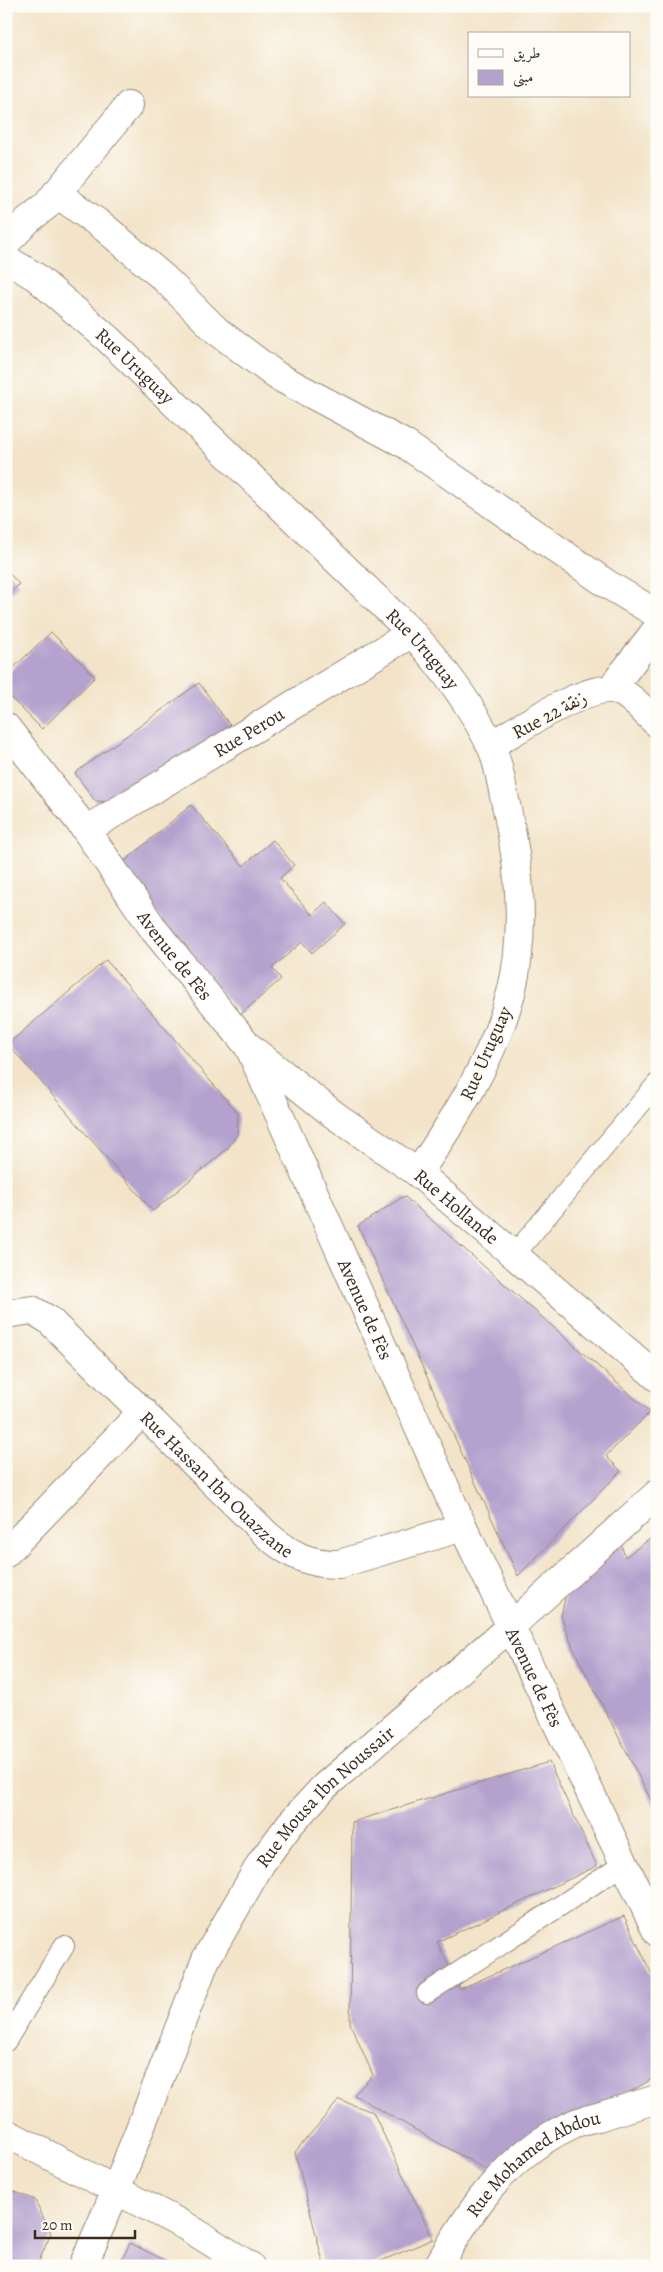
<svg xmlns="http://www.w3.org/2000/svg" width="663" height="2272" font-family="Alegreya,Amiri,serif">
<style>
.building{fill:#b4a1ce}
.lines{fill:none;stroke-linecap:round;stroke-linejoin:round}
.service-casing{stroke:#978774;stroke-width:22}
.pedestrian-casing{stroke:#978774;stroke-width:30}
.minor-casing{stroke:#978774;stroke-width:30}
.tertiary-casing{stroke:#978774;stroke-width:30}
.service{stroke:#fff;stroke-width:20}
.pedestrian{stroke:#fff;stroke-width:28}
.minor{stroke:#fff;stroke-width:28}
.tertiary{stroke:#fff;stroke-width:28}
.labels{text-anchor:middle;stroke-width:4;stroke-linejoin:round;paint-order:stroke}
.street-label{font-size:19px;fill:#3b2a1e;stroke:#fdfcf7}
</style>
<rect width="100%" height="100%" fill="#fdfcf7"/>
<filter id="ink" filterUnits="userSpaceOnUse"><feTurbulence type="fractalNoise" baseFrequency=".02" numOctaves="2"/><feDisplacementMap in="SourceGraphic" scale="10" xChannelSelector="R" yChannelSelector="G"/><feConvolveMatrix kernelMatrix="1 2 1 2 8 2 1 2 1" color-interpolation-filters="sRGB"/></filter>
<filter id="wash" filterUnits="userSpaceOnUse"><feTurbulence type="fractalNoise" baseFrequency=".0096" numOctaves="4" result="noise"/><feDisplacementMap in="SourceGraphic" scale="20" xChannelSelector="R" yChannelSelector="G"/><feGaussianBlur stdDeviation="1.12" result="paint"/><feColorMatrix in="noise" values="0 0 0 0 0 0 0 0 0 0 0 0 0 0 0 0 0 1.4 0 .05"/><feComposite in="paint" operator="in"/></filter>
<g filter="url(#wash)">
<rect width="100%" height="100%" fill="#f3e4c9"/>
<g id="blocks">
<!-- building -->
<g class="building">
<polygon points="6,570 19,584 6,598"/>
<polygon points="51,632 95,677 42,729 6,693 6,675"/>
<polygon points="199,683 232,728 110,802 95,801 75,773"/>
<polygon points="191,805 243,866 273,840 294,865 280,878 312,915 326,902 345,924 312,953 302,942 272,968 281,979 240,1015 118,867"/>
<polygon points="106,960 238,1113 237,1135 228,1148 153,1211 8,1044"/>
<polygon points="404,1196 650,1412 606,1456 621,1471 518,1576 358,1226"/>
<polygon points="657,1534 657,1812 573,1648 561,1616 568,1584 621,1544 625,1557"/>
<polygon points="549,1762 597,1866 437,1942 460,1989 624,1916 657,1985 657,2076 492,2173 354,2095 373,2075 350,2023 352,1822"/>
<polygon points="339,2100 373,2112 433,2239 369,2266 324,2266 295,2152"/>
<polygon points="6,2188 35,2200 51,2233 37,2266 6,2266"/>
<polygon points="130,2243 176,2266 119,2266"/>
</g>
</g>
</g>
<g filter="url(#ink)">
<use href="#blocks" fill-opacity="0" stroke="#978774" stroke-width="1"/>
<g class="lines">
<defs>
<g id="service">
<polyline points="514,1255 657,1084"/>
<polyline points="427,1993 624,1864"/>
<polyline points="6,2041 64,1946"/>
</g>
<polyline id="pedestrian" points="56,193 105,228 165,279 217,331 277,376 405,444 607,584 657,614"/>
<g id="minor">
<polyline points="6,243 28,220 46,206 129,105"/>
<path id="s1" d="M6 259 36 277 108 339 412 633C442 666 470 703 490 744 497 757 500 776 503 791 518 856 528 927 511 993 493 1059 456 1117 418 1173"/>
<polyline points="611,689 657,629"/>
<path d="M491 745C516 731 593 679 619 691 633 697 645 713 657 723"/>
<path id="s2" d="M86 830 412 633"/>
<path id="s3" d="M249 1047 333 1114 418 1173 657 1377"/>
<path id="s4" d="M6 1314 32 1310 49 1320 267 1535C291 1555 307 1564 339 1564L463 1527"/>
<polyline points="6,1553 143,1411"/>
<path id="s5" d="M83 2266 116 2190 206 1959 261 1863 290 1824 325 1786 510 1627 657 1494"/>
<path id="s6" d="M438 2266C472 2207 506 2156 569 2126 578 2121 589 2119 598 2117 618 2111 637 2105 657 2099"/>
</g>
<g id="tertiary">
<path id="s7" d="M6 727 86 830 155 931 249 1047 463 1527 657 1932"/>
<polyline points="6,2133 187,2227 250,2266"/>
</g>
</defs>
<!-- service casing -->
<use href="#service" class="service-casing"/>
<!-- pedestrian casing -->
<use href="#pedestrian" class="pedestrian-casing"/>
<!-- minor casing -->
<use href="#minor" class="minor-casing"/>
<!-- tertiary casing -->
<use href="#tertiary" class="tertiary-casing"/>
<!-- service -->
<use href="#service" class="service"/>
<!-- pedestrian -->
<use href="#pedestrian" class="pedestrian"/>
<!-- minor -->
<use href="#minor" class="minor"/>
<!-- tertiary -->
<use href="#tertiary" class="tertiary"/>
</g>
</g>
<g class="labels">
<!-- street labels -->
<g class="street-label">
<text dy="7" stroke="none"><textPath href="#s1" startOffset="168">Rue Uruguay</textPath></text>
<text dy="7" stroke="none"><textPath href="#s1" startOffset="572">Rue Uruguay</textPath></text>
<text transform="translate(549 714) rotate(-28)" y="7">Rue 22 زنقة</text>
<text dy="7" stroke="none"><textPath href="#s2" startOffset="190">Rue Perou</textPath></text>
<text dy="7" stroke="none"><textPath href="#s7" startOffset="284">Avenue de Fès</textPath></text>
<text transform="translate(485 1053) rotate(-66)" y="7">Rue Uruguay</text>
<text dy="7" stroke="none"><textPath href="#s3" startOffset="262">Rue Hollande</textPath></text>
<text dy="7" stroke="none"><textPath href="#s7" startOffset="689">Avenue de Fès</textPath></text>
<text dy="7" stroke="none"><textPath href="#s4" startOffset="281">Rue Hassan Ibn Ouazzane</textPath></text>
<text dy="7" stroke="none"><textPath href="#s7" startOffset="1094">Avenue de Fès</textPath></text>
<text dy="7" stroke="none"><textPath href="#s5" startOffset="534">Rue Mousa Ibn Noussair</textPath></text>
<text dy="7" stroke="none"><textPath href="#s6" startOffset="144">Rue Mohamed Abdou</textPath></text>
</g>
</g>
<!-- margin -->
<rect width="663" height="2272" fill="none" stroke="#fdfcf7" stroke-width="25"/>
<!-- legend -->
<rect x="468" y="32" width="162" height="65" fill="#fdfcf7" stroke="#afa8a0"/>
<rect x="478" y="49" width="25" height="8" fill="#ffffff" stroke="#afa8a0"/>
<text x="513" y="58" font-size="15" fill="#3b2a1e">طريق</text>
<rect x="478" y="70" width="25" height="15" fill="#b4a1ce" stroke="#afa8a0"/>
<text x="513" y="82" font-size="15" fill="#3b2a1e">مبنى</text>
<!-- scale -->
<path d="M35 2230v8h100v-8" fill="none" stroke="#3b2a1e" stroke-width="2.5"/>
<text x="42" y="2230" font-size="15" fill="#3b2a1e" stroke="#fdfcf7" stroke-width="4" paint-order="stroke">20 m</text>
</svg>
